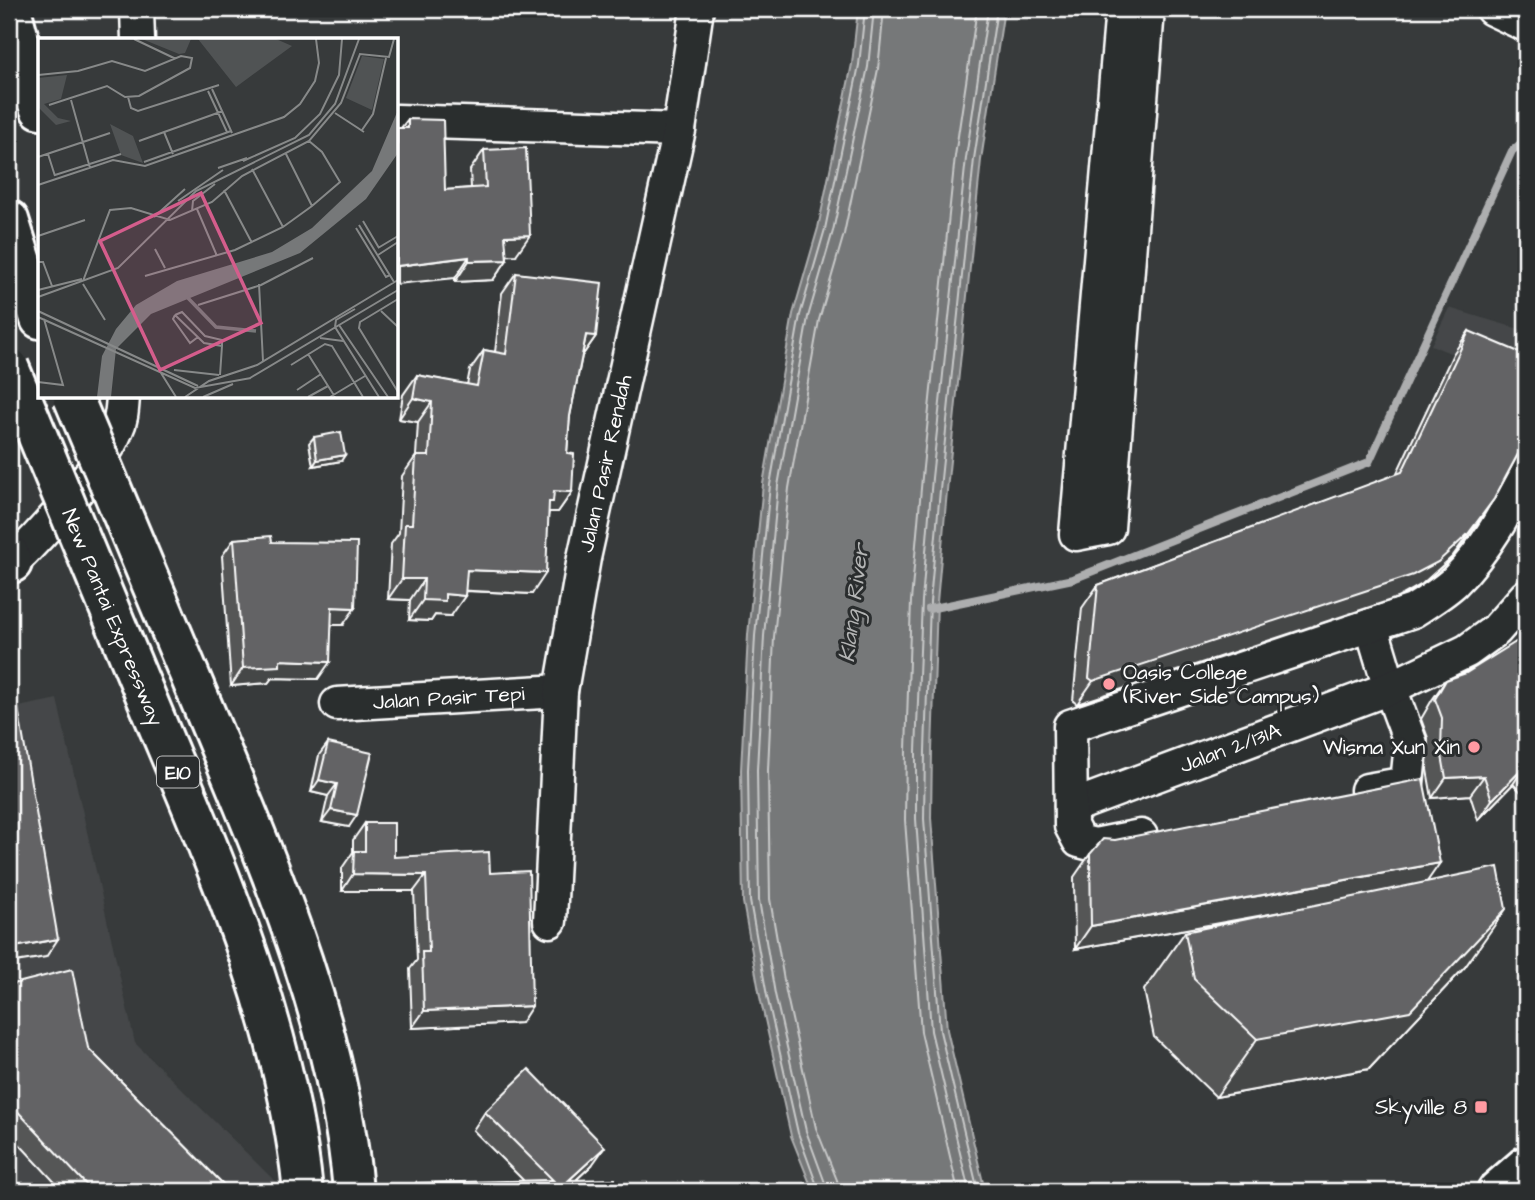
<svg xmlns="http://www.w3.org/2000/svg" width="1535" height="1200" font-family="'Architects Daughter',sans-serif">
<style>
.built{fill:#444748}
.water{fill:#767879;stroke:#adaeaf;stroke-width:2}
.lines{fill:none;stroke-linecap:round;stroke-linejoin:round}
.shore{stroke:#c8c9c9;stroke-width:2}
.stream{stroke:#adaeaf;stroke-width:8}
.minor-casing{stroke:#fff;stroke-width:37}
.major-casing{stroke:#fff;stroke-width:44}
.highway-casing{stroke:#fff;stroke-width:44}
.minor{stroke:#2a2d2e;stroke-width:32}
.major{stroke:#2a2d2e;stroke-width:38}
.highway{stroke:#2a2d2e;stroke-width:38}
.highway-bridge-casing{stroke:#fff;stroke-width:44;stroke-linecap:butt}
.highway-bridge{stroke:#2a2d2e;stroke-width:38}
.wall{fill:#555657;stroke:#fff;stroke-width:2}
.shaded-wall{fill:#454647;stroke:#fff;stroke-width:2}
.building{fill:#636465;stroke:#fff;stroke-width:2}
.poi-dot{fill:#ff9aa2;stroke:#2a2d2e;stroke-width:2.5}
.labels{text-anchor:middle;stroke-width:6;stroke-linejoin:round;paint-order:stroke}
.shield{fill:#2a2d2e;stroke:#bfc0c0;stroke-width:2}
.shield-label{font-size:19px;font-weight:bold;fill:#fff}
.street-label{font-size:21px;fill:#fff;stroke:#2a2d2e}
.poi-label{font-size:21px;fill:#fff;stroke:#2a2d2e;text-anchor:end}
.water-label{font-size:23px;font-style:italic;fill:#b4b5b5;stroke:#2a2d2e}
.inset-river{fill:none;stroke:#767879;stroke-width:3.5}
.inset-road{fill:none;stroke:#878989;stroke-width:2}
.view{fill:#d45d8c;fill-opacity:0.15;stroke:#d45d8c;stroke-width:3.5}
.inset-edge{fill:none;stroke:#fff;stroke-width:3.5}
</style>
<rect width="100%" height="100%" fill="#373a3b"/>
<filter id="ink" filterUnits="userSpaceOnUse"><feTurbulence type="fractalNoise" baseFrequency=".0143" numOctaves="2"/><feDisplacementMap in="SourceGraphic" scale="14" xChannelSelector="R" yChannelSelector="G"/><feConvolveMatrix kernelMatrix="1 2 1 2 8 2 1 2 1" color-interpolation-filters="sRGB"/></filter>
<g filter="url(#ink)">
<!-- built -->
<g class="built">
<polygon points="1449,308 1526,331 1526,385 1431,345"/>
<polygon points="57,699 135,1043 277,1183 277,1191 9,1191 9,709"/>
</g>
<!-- water -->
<polygon class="water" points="858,9 1004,9 981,160 948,480 937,602 932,751 931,818 947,1030 985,1191 813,1191 791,1136 760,997 743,902 741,770 748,635 763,484 793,314 818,228 852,64"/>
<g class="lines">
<!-- shore -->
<g class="shore">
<polyline points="819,1191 798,1133 767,996 750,901 748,770 755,636 770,485 800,315 825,229 859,65 865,9"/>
<polyline points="828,1191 806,1131 775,994 759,900 757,770 764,636 778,486 808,317 833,231 868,67 874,9"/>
<polyline points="839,1191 837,1180 816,1128 786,992 770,899 768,770 774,637 789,488 819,320 844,234 878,69 884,9"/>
<polyline points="958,1191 921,1032 905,820 906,750 911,601 922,477 955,156 977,9"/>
<polyline points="969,1191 931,1031 916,819 916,751 922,601 932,478 966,158 988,9"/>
<polyline points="978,1191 940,1031 924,819 925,751 930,602 941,479 974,159 997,9"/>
</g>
<!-- stream -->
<polyline class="stream" points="929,609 1073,579 1369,462 1512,151 1526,139"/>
<defs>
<g id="minor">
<polyline points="137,9 138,40"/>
<polyline points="1122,9 1076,534 1108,528 1148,9"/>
<polyline points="1492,9 1526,25"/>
<polyline points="397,121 679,130"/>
<path d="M9 566C41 535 101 469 117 429 122 419 122 408 123 397"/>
<path id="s1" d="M337 704 561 691"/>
<polyline points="1367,790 1407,783 1411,744 1390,688 1371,625"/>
<path id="s2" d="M1071 807 1390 688 1467 651 1496 630 1526 596"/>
<path d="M1141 836 1095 845 1079 841 1071 826 1070 726 1413 611C1427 602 1442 593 1454 582 1486 550 1507 512 1526 471"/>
<path id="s3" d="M550 921 561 691 584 558 679 130 697 9"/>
</g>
<polyline id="major" points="1497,1191 1526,1166"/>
<g id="highway">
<polyline points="11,9 32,88 40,109"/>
<polyline points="9,220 40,319"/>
<polyline points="9,554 12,563"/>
</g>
</defs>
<!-- minor casing -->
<use href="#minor" class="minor-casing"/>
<!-- major casing -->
<use href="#major" class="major-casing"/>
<!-- highway casing -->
<use href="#highway" class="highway-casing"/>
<!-- minor -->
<use href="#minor" class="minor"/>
<!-- major -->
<use href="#major" class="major"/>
<!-- highway -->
<use href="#highway" class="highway"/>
<defs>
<g id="highway-bridge">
<path id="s4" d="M9 367C60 489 110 611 161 733 223 881 287 1030 303 1191"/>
<path d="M73 397C120 508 166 619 213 731 274 877 340 1032 353 1191"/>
</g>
</defs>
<!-- highway-bridge casing -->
<use href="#highway-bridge" class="highway-bridge-casing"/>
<!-- highway-bridge -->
<use href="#highway-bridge" class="highway-bridge"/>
</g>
<!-- wall -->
<g class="wall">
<polygon points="408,119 445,190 471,188 470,170 484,150 516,255 507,255 507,260 493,280 455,282 455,278 401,128"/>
<polygon points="1526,190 1526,230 1522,230"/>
<polygon points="516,273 596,336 582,356 570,416 567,453 572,492 558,512 549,512 532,594 465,591 451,616 435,615 431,621 409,620 410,600 388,599 391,544 399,533 402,476 416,456 418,422 399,419 403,395 417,375 467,385 470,370 484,350 495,352 502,293"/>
<polygon points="1469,331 1526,441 1521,449 1494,499 1452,557 1422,584 1397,598 1077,704 1073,701 1082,608 1098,585 1396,475 1453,354"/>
<polygon points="314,437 341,461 313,466 309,443"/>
<polygon points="234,539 272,542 343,625 332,625 318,679 272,678 268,683 231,686 222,556"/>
<polygon points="1526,647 1526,797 1513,784 1478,820 1470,795 1432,798 1427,770 1428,738 1421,719 1432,700 1446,680"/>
<polygon points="328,743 349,827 322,822 328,796 311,792 319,755"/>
<polygon points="365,823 394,857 490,873 521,1023 412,1028 410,969 417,960 414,891 342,891 342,868 353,852 353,840"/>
<polygon points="1090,854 1427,881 1465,967 1369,1069 1216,1097 1154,1037 1144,990 1185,932 1285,911 1075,949 1074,877"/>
<polygon points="9,985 88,1048 230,1191 63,1191 9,1133"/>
<polygon points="485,1112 592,1165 576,1180 524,1181 473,1130"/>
<polygon points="416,1183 417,1191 411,1191"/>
</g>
<!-- shaded-wall -->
<g class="shaded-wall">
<polygon points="1526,223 1526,230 1522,230"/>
<polygon points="530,235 516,255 491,256 505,236"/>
<polygon points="469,257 455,278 397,284 397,266"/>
<polygon points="507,260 493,280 455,282 469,261"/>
<polygon points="586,335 596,336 582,356"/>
<polygon points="413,398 432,402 418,422 399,419"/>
<polygon points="345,455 341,461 313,466 317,460"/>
<polygon points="554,491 572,492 558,512 546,512 539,522"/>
<polygon points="1494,499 1452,557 1422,584 1397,598 1077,704 1093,681"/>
<polygon points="467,570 546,573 532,594 452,590"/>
<polygon points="402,579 424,579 410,600 388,599"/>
<polygon points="445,594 465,596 451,616 435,615 431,621 409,620 423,600"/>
<polygon points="332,607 355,608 343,625 320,625"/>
<polygon points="280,660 330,662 318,679 272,678 268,683 231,686 243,668"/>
<polygon points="1526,765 1513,784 1478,820 1492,800"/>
<polygon points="1484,776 1470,795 1432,798 1446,778"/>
<polygon points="319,780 337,784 328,796 311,792"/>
<polygon points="331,810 357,815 349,827 322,822"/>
<polygon points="1440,863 1424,886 1075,949 1091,926"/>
<polygon points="353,874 426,875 414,891 342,891"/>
<polygon points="1506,909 1465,967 1369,1069 1216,1097 1257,1039"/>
<polygon points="58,939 46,957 9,963 9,948"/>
<polygon points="532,1006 521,1023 412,1028 424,1011"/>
<polygon points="605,1147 592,1165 564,1191 569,1180"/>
</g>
<!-- building -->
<g class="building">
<polygon points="408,119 443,120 445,190 486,187 484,150 526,148 530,235 505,236 507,260 469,261 469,257 397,266 397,128 408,128"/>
<polygon points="516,273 602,283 596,336 586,335 570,416 567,453 574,454 572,492 554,491 553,502 549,502 546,573 467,570 465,596 445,594 445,601 423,600 424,579 402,579 405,524 412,524 416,456 429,456 432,402 413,398 417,375 477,386 484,350 506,354"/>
<polygon points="1469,331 1526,355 1526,439 1494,499 1468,534 1438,562 1413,575 1093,681 1089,678 1098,585 1402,472"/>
<polygon points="341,432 345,455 317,460 314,437"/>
<polygon points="271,536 272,542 357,543 355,608 332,607 330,662 280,660 280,666 243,668 234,539"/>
<polygon points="1519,640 1526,647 1526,765 1492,800 1484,776 1446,778 1441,750 1442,718 1435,699 1446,680 1466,673"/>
<polygon points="18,708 58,939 9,948 9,710"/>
<polygon points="328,743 372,753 357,815 331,810 337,784 319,780"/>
<polygon points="1423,779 1440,863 1091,926 1090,854 1103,839 1115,840"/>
<polygon points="365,823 394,823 394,857 489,852 490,873 529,871 532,1006 424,1011 422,952 429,952 426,875 353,874 354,851 365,851"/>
<polygon points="1498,867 1506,909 1410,1011 1257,1039 1194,979 1185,932"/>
<polygon points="72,969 88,1048 230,1191 92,1191 9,1102 9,985"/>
<polygon points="529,1069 605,1147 569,1180 615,1179 615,1191 417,1191 416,1183 553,1180 485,1112"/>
</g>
</g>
<!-- markers -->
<g class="poi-dot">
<circle cx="1109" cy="684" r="7"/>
<circle cx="1474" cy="747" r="7"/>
<rect x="1474" y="1100" width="14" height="14" rx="3.5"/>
</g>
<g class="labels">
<!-- shield labels -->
<rect class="shield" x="157" y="756.5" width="42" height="31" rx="5"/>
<g class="shield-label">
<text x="178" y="779">E10</text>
</g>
<!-- street labels -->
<g class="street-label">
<text dy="7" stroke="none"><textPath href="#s3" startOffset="462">Jalan Pasir Rendah</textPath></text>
<text dy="7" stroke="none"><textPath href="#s4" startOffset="271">New Pantai Expressway</textPath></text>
<text dy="7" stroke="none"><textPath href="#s1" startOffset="112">Jalan Pasir Tepi</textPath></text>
<text dy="7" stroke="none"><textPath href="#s2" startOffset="170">Jalan 2/131A</textPath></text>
</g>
<!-- poi labels -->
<g class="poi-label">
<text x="1123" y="679" text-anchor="start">Oasis College<tspan x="1123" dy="24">(River Side Campus)</tspan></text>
<text x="1460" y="754">Wisma Xun Xin</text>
<text x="1467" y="1114">Skyville 8</text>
</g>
<!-- water labels -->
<g class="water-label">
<text transform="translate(853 603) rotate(-83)" y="8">Klang River</text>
</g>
</g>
<!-- overview -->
<g transform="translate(38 38)">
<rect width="360" height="360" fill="#373a3b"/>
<path d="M104 1H153L147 15 141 16ZM29 37 23 61 6 66 20 80 33 83 18 87 0 69V40Z" fill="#505354"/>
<path d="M160 1H238L254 8 198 49ZM324 18 346 21 334 72 308 60ZM72 86 95 98 105 125 83 117Z" fill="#505354"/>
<path d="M360 72V115L328 161 262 215 113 276 78 311 73 359H59L64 318 78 291 98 267 139 243 234 214 274 190 334 133Z" fill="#767879"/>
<path class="inset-river" d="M149 259 178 289 218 293"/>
<path class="inset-road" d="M96 1 138 21M0 37 40 33 74 23 107 33 143 18 154 20 152 30 101 58 87 59 69 48 11 67M174 51 194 95M170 53 189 94M90 59 93 70 100 73 181 47M33 62 52 130M297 75 326 94M324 92 335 76 348 20M126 94 135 116M101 103 185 73M10 116 17 138M248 116 274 168M0 119 72 95M205 123 257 100 282 76 301 37 304 1M106 124 193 93M180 130 209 120M214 131 245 189M17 137 83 116M0 147 75 122 107 128 246 79 262 66 277 43 281 25 278 1M186 152 214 205M140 163 185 132M159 171 179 218M154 173 155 163 177 146M116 179 147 151M325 183 341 210M321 187 356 244M318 190 348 239 352 237M0 198 47 182M340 210 360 198M117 211 127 230M340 217 360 204M0 224H5L14 248M107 238 197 212 245 189 274 168 302 144 284 114 271 103M45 243 72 172 93 170 132 182 174 164 204 138 271 103 303 65 322 16 351 19 356 1M45 246 67 282M221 246 225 323M0 252 44 241M0 259 80 230 158 153 271 97 297 66 321 1M360 261 322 284 321 290 360 354M160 267 223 247 275 220M0 273 160 348M343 273 360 289M137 277 144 274 167 298 184 302V308M137 277 166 305 184 308M137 277 135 281 152 305 160 299M0 279 157 350 213 340M301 287 350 359M297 289 341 359M297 289 298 282 317 271M282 300 305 303M270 316 297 359M253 327 287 306 294 308 325 359M136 332 181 337M123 335 138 359M182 337 184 308M212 340 360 252M0 344 25 347 6 281M259 352 283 336M147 359 171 343 219 327 360 242M165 359 195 346M270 359 290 348M292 359 327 338"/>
<path class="view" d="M163 155 223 285 122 332 62 203Z"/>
<rect width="360" height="360" class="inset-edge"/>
</g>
<!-- margin -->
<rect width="1535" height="1200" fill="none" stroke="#2a2d2e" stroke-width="35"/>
<rect x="18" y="18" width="1500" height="1165" fill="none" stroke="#fff" stroke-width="2.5" filter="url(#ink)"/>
</svg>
